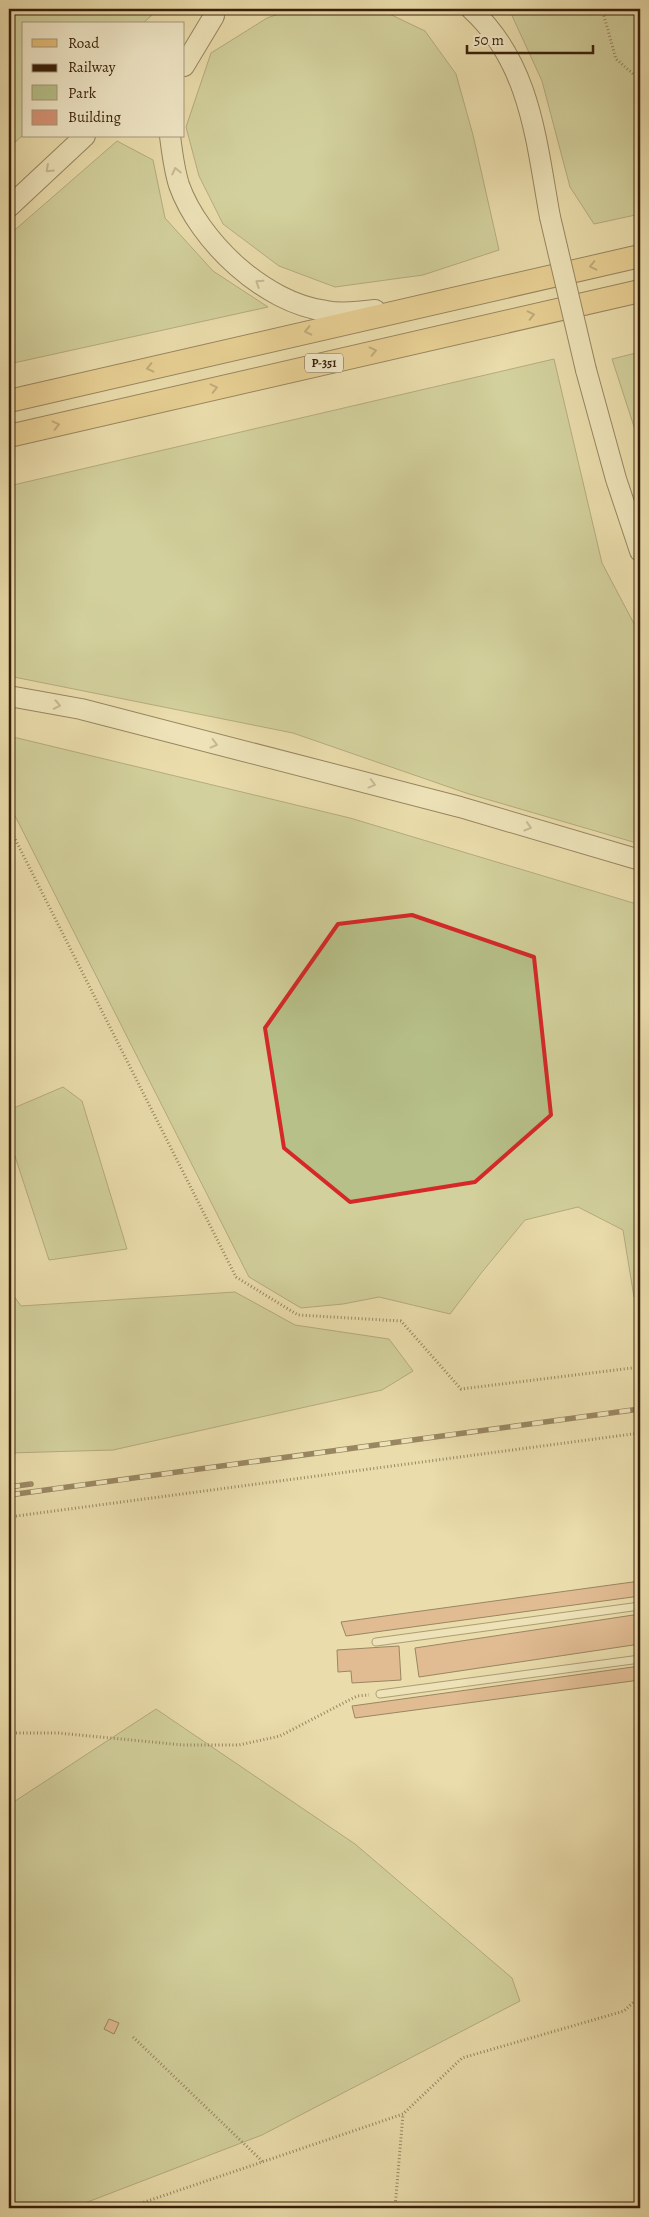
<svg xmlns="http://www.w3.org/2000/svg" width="649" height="2217" font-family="Alegreya,serif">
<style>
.green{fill:#b7c089;stroke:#787049}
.building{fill:#d79477;stroke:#381f09}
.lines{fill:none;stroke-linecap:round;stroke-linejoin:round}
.service-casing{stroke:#644e32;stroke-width:9}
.secondary-casing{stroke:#381f09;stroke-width:22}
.primary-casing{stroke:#381f09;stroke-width:24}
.path{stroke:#381f09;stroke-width:3;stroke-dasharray:1 2.5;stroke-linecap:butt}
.service{stroke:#f1e8c8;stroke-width:7}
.secondary{stroke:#f1e8c8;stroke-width:20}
.primary{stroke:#e5be76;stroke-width:22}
.rail-casing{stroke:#381f09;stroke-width:5.5}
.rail{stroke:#f1e8c8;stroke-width:4;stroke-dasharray:11;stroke-linecap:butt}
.secondary-bridge-casing{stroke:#381f09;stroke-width:22;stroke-linecap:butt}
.secondary-bridge{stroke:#f1e8c8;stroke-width:20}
.oneway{stroke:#9e8e72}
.oneway2{stroke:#8e6e40}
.marked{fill:none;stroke:#d62828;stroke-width:4;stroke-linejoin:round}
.labels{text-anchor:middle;stroke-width:4;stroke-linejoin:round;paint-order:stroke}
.shield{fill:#f1e8c8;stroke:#705b42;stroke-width:1}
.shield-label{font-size:12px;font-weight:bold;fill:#381f09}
</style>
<rect width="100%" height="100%" fill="#eadcab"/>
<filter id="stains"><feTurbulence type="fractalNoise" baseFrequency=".004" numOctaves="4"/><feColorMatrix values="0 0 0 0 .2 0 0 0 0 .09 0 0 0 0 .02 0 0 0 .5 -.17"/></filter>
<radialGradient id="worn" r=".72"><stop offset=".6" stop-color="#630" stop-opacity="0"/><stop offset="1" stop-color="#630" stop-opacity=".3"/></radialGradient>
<!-- green -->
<g class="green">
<polygon points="9,9 159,9 142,24 24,24 24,134 9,148"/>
<polygon points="293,9 379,9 425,31 456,74 473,135 499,250 423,275 335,287 279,266 223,224 199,176 186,127 211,53 267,18"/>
<polygon points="509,9 640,9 640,214 594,224 570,187 542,81"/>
<polygon points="117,141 153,160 165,218 213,271 268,307 9,364 9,235"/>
<polygon points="640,352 640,445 612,359"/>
<polygon points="554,359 602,563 640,635 640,844 469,794 293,733 9,676 9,486"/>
<polygon points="9,736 350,818 640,905 640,1302 634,1297 623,1230 578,1207 525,1220 482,1272 450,1314 379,1297 343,1304 301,1308 249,1277 9,804"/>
<polygon points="63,1087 82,1101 127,1249 49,1260 9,1138 9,1110"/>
<polygon points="9,1289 21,1306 235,1292 295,1325 389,1339 413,1371 382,1390 113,1450 9,1453"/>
<polygon points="156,1709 355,1844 512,1978 520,2001 262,2135 72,2208 9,2208 9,1805"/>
</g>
<!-- building -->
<g class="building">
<polygon points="640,1581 640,1596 346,1636 341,1622"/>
<polygon points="640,1614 640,1644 419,1677 415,1648"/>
<polygon points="399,1646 401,1680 352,1683 351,1671 338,1672 337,1650"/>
<polygon points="640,1666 640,1680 355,1718 352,1706"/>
<polygon points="109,2019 119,2023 114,2034 104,2029"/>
</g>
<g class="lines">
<defs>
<g id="service">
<polyline points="376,1642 640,1606"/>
<polyline points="380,1694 640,1659"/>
</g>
<g id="secondary">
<path d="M471 9C531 64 536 141 550 217"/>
<polyline points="184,66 214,16"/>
<path d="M170 136C172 152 174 169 179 185 199 241 264 303 326 311 341 314 359 312 375 310"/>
<polyline points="9,207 85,136"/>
<polyline points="586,370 616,479 640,551"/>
<polyline points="9,696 81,709 460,807 640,860"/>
</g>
<g id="primary">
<polyline points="9,401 640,256"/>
<polyline points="9,436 640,291"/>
</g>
</defs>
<!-- service casing -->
<use href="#service" class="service-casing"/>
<!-- secondary casing -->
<use href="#secondary" class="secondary-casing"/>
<!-- primary casing -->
<use href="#primary" class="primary-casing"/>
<!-- path -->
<g class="path">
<polyline points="602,9 616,59 640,80"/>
<polyline points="9,827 236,1277 298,1315 401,1321 461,1389 640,1367"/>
<polyline points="9,1517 640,1433"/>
<polyline points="9,1733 58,1733 183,1745 239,1745 280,1736 357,1696 369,1695"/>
<polyline points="133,2037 263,2162"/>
<polyline points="127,2208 403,2114 462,2058 624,2011 640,1996"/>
<polyline points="395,2208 403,2114"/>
</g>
<!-- service -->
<use href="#service" class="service"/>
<!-- secondary -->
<use href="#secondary" class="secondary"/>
<!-- primary -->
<use href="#primary" class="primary"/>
<defs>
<g id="rail">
<polyline points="9,1487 31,1484"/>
<polyline points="9,1495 640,1409"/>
</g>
</defs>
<!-- rail casing -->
<use href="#rail" class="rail-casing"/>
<!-- rail -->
<use href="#rail" class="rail"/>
<defs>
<polyline id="secondary-bridge" points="550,217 586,370"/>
</defs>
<!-- secondary-bridge casing -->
<use href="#secondary-bridge" class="secondary-bridge-casing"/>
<!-- secondary-bridge -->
<use href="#secondary-bridge" class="secondary-bridge"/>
</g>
<!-- one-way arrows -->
<defs><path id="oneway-chevron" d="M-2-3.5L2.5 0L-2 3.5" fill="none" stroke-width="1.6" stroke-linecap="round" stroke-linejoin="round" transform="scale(1.25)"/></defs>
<g class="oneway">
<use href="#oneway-chevron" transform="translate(49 169) rotate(137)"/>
<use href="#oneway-chevron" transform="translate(176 171) rotate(-103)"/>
<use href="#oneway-chevron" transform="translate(259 283) rotate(-147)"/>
<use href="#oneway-chevron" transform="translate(57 705) rotate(11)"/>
<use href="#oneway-chevron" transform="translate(214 744) rotate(14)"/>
<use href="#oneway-chevron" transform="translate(372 784) rotate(15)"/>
<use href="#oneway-chevron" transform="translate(528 827) rotate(16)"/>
</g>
<g class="oneway2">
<use href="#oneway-chevron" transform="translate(593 266) rotate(167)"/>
<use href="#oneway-chevron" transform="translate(531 315) rotate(-13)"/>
<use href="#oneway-chevron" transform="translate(308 331) rotate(167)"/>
<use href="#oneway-chevron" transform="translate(373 351) rotate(-13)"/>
<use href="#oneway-chevron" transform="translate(150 368) rotate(167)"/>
<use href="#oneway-chevron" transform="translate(214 388) rotate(-13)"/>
<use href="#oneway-chevron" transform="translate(56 425) rotate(-13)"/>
</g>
<!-- marked area -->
<path d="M0 0H649V2217H0ZM412 915 534 957 551 1115 475 1182 350 1202 284 1148 265 1028 338 924Z" fill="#eadcab" fill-opacity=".55" fill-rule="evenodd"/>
<path class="marked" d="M412 915 534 957 551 1115 475 1182 350 1202 284 1148 265 1028 338 924Z"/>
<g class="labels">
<!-- shield labels -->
<rect class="shield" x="305" y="353.5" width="38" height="19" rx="4"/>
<g class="shield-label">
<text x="324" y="367">Р-351</text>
</g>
</g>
<!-- margin -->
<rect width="649" height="2217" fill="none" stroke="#eadcab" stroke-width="30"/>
<rect x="10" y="10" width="629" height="2197" fill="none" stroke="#381f09" stroke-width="2.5"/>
<rect x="15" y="15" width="619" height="2187" fill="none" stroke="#381f09"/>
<!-- legend -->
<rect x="22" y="22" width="162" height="115" fill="#f1e8c8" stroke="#a7987c"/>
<rect x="32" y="39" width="25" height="8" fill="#e5be76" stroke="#a7987c"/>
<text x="68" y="48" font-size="15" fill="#381f09">Road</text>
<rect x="32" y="64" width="25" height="8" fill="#381f09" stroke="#a7987c"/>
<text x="68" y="72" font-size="15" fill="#381f09">Railway</text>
<rect x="32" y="85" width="25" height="15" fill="#b7c089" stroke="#a7987c"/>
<text x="68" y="98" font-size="15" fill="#381f09">Park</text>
<rect x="32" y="110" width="25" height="15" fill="#d79477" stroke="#a7987c"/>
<text x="68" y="122" font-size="15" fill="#381f09">Building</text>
<!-- scale -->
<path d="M467 45v8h126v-8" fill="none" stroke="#381f09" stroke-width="2.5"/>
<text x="474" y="45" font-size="15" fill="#381f09" stroke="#f1e8c8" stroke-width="4" paint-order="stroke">50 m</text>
<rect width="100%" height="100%" filter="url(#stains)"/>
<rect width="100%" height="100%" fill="url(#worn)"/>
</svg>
